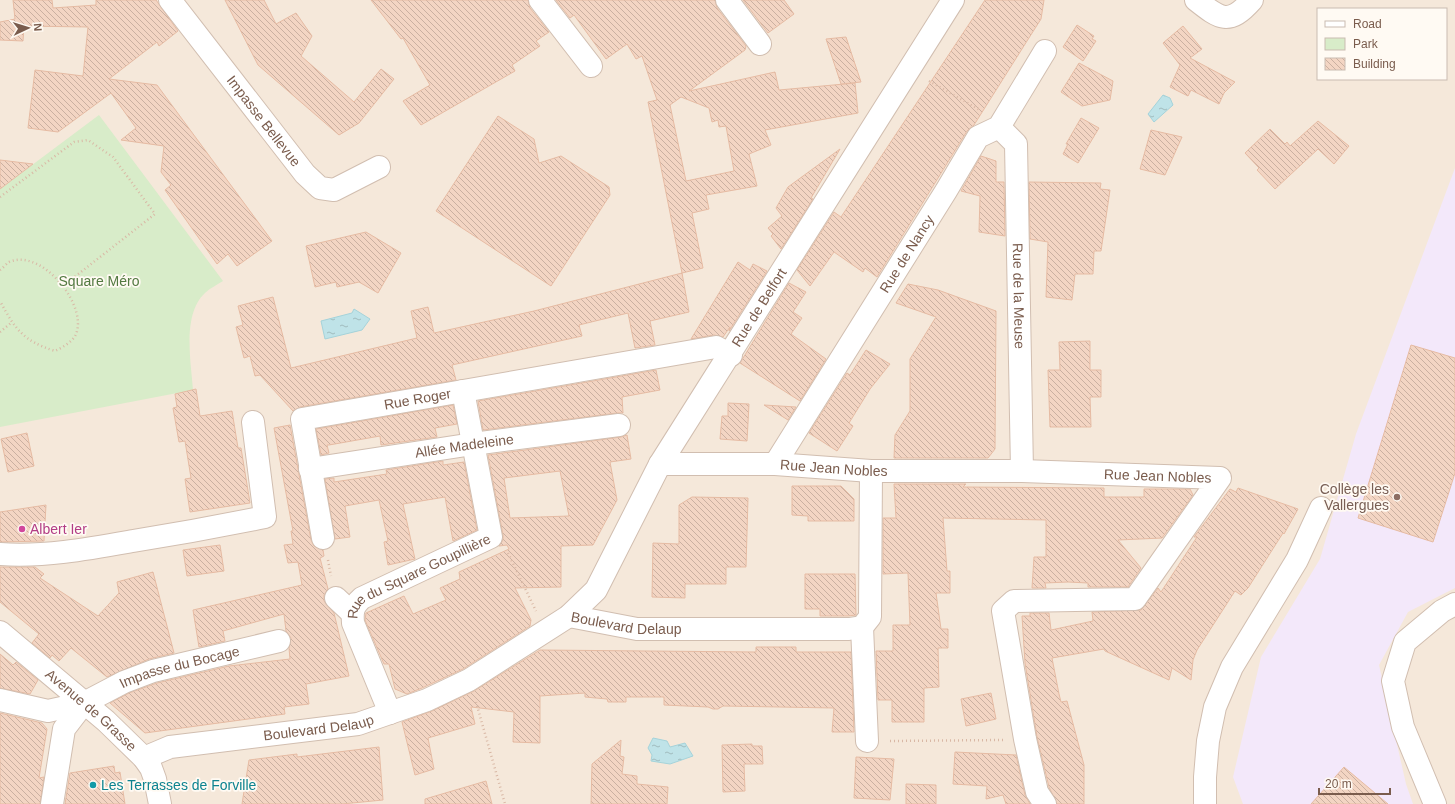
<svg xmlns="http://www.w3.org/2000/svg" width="1455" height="804" font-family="Helvetica,sans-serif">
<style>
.residential{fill:#f5e8da;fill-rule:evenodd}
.education{fill:#f3e8fa}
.green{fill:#d8ecc9}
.water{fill:url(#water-ripples);stroke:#a5d3da}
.building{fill:url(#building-back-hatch);stroke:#e6bba3;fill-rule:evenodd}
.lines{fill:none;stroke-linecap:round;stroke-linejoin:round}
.minor-casing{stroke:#d1beb0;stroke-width:24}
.path{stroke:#d9b8a5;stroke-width:2.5;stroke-dasharray:1 3;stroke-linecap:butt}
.minor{stroke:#fff;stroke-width:22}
.education-dot{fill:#8d6e63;stroke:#fffaf3;stroke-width:1.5}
.hotel-dot{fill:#d1479c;stroke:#fffaf3;stroke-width:1.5}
.culture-dot{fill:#0f9aa8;stroke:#fffaf3;stroke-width:1.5}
.labels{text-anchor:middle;stroke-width:3.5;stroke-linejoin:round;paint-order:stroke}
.street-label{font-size:14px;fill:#7a5c4d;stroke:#fffaf3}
.park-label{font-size:14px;fill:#537a41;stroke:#fffaf3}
.education-label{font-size:14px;fill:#785e54;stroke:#fffaf3;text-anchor:end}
.hotel-label{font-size:14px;fill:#b23c85;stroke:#fffaf3;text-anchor:start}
.culture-label{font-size:14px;fill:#0d838f;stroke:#fffaf3;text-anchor:start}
</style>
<defs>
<pattern id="water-ripples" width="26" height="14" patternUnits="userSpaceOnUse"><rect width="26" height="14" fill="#bfe3e8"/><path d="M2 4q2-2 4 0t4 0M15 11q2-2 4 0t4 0" fill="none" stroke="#a0bbbe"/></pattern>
<pattern id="building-back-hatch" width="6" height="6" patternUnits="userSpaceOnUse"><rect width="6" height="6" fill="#f3d5c3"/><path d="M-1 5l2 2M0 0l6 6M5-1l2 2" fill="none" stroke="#cab0a1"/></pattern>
</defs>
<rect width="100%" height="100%" fill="#fdf6ec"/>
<!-- residential -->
<path class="residential" d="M0 0H1455V804H0ZM1318 9H1446V79H1318Z"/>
<!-- education -->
<polygon class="education" points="1455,168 1455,588 1408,612 1379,665 1406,784 1413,804 1243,804 1233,777 1261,657 1320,559 1356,434"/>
<!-- green -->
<path class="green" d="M99 115 223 281C217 285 210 288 205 293 182 314 191 362 193 390L0 427V189Z"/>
<!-- water -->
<g class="water">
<polygon points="1163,95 1170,98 1173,105 1154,122 1148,114"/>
<polygon points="354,309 370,319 362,330 325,339 321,321 352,313"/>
<polygon points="653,738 667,741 670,747 685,743 693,756 670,764 651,761 652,755 648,748"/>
</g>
<!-- building -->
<g class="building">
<polygon points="13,0 52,0 53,8 96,5 96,0 156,0 178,31 159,46 157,42 109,79 157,85 272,241 237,266 228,254 217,264 165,190 171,185 161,172 164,146 121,140 136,128 111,93 58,132 28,128 35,70 83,76 88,27 24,26 23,41 0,40 0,22 15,19"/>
<polygon points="225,0 264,0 276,24 296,13 312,36 301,56 354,102 381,69 394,79 359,123 339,135 258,65"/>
<polygon points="371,0 528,0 530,8 549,32 536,41 540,46 512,65 515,71 421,125 403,101 430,85 403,38 401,39"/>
<path d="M556 0H715L717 8 746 46 745 50 689 91 775 72 779 90 855 83 858 113 765 130 771 145 749 154 757 186 706 195 709 209 692 213 703 268 682 273 648 102 657 100 642 56 636 59 627 44 606 59 574 15 570 18ZM681 97 709 108 712 122 718 120 719 127 726 126 734 171 686 181 670 105Z"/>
<polygon points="743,0 784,0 794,14 768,33"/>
<polygon points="985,0 1044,0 1041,19 1027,41 974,125 967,131 877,277 865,268 863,272 834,252 810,286 797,270 834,212 841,217"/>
<polygon points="1077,25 1094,36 1092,39 1096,41 1083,61 1063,47"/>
<polygon points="1183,26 1202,49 1190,58 1235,82 1224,93 1219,104 1191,90 1188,96 1170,87 1180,65 1163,43"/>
<polygon points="846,37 861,82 841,84 826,39"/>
<polygon points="1079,63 1113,81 1110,100 1082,106 1061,92"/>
<polygon points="498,116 534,139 539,163 561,156 609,187 610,195 551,286 436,211"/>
<polygon points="1081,118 1099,128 1078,163 1063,154 1068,144 1066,144"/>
<polygon points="1318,121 1349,146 1334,164 1318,149 1275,189 1257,170 1259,168 1245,153 1270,129 1285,144 1287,142 1290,146"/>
<polygon points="1151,130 1182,137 1165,175 1140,169"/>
<polygon points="840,149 811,198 813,199 781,249 771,236 773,234 768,228 782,216 776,208 788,187"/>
<polygon points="981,156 996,161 996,182 1004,182 1005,236 979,232 980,196 961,191"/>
<polygon points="0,160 33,164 0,189"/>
<polygon points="1029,182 1101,183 1100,189 1110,190 1101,251 1094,251 1093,274 1075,274 1072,300 1046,297 1048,242 1030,239"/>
<polygon points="366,232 401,253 378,293 359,282 337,287 336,282 315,287 306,246"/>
<polygon points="738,262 750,270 753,264 767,271 729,331 730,327 723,337 714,335 691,339"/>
<polygon points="682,273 689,312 650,321 655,345 635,348 628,313 579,325 582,336 452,365 456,380 300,407 293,411 260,375 255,376 250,356 244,358 236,327 243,325 238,306 273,297 291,368 417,338 411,311 428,307 434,333 534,311"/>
<polygon points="789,283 806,292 793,312 802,318 791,334 826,359 800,401 740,363"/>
<polygon points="908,284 938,290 996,311 995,449 988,458 894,458 895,435 910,411 910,359 936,317 896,303"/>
<polygon points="1090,341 1090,370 1101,370 1101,397 1090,397 1091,427 1050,427 1048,370 1060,370 1059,342"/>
<polygon points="1411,345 1455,358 1455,473 1433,542 1358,518"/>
<polygon points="866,350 890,364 870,389 849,423 853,426 837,451 809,433 847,373 850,375"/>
<polygon points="656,370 660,390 622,397 623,413 617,413 483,430 478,401"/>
<polygon points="196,389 200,416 232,411 238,448 241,448 250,503 190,512 185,479 191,478 185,441 179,442 173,408 177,407 175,394"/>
<polygon points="728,403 749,404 747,441 720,439 722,416 728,416"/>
<polygon points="453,405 457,424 435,428 437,437 381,445 380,436 329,445 327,445 329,453 321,455 316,429"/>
<polygon points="764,405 796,407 788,420"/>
<polygon points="290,425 311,540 314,546 323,550 324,556 320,558 328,589 324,595 324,601 334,613 349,676 306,684 309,704 284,707 285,714 145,733 110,703 129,693 157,683 229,666 290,659 289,648 291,638 286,631 284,614 223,631 225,641 199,647 193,610 302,585 298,562 288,563 284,545 293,544 291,531 293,531 274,428"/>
<polygon points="27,433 34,466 8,472 1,439"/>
<path d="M627 435 631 459 610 462 617 500 593 545 561 546V587L515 588 531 620 530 626 463 669 422 688 407 694 395 689 389 664H384L365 620 366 613 404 596 413 614 446 600 440 588 460 579 459 572 509 549 507 545 499 546 503 540V535L488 455 621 437ZM560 471 569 516 510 518 504 478Z"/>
<polygon points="443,461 443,465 464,462 477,530 453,541 445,497 403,504 415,559 388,565 384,542 388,541 379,500 345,506 350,537 335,539 325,479 334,478 334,482 387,474 386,470"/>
<polygon points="894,484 966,484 963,487 1104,488 1104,497 1144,497 1144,489 1190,489 1193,495 1162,538 1118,540 1141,568 1128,587 1088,587 1088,583 1068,582 1045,583 1046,588 1032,588 1034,557 1046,557 1046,520 943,518 947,571 950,571 950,593 936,593 941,629 948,629 948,648 938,648 939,687 924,688 924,722 892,722 892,700 878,700 876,651 893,651 893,625 910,625 908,573 883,574 883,518 896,518"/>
<polygon points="792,486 841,486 854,499 854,521 808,521 808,516 792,515"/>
<polygon points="1238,488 1298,509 1284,534 1283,533 1248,588 1241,595 1235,591 1197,650 1193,660 1191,680 1172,668 1169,680 1105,651 1104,649 1052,658 1059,694 1061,702 1067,701 1084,765 1084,804 1057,804 1049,787 1037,737 1025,663 1022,616 1030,616 1030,613 1049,613 1051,630 1093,621 1092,612 1141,610 1158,588 1161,592 1197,537 1194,537 1230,489 1236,492"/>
<polygon points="692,497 748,498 746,567 726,567 726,584 685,584 685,598 652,597 653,543 679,544 679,505"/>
<polygon points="46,505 44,541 0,542 0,512"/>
<polygon points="220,545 224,571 187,576 183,550"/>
<polygon points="0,567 35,567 44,574 40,578 98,616 119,593 117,582 153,572 174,653 149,659 107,677 71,648 59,661 52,655 50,658 32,643 39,634 0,602"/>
<polygon points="805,574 855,574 856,615 848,616 820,616 820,609 805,609"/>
<polygon points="756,647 796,647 796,652 851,652 854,732 832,732 834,708 723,706 718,709 713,709 708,707 664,705 664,697 626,697 626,702 608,702 607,699 585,697 585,693 540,696 540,743 513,742 514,712 471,707 475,724 428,738 434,769 415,775 402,722 432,711 474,691 540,650 756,652"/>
<polygon points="0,654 13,665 16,662 38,680 30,694 0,688"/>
<polygon points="991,693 996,719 966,726 961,699"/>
<polygon points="0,713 42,723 47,729 39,778 44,777 40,804 0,804"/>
<polygon points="621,740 620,756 624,757 622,774 637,776 637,784 668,787 667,804 591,804 592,764"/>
<polygon points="752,744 752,746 762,746 763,764 744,764 745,791 723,792 722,745"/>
<polygon points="379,747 383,800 342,804 242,804 249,760 297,754 297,757"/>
<polygon points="955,752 1016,755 1025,795 1030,804 1006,804 1003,795 986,799 987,786 953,784"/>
<polygon points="856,757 894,759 890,800 854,798"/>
<polygon points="114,766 115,773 120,772 125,804 65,804 70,773"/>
<polygon points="1344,767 1388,804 1311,804"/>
<polygon points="486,781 492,804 425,804 425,799"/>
<polygon points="906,784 936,785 936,804 906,804"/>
</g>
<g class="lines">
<defs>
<g id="minor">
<path id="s1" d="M170 0 305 174 320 188 334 190 379 167"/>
<polyline points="540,0 591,66"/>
<polyline points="727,0 760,44"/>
<path d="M1196 0C1220 19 1229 26 1252 0"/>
<path id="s2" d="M999 127 1016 144 1022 471"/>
<path id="s3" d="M660 464H775L871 471H1022L1220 478 1135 599 1014 601 1003 611 1025 739 1037 792 1045 804"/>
<path id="s4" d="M775 464 946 191 978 137 999 127 1045 51"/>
<path id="s5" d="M310 469 473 444 619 425"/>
<path id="s6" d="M323 538 302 419 716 347 731 355"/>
<path d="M0 554C45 557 88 549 133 541 177 534 221 526 265 517L253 422"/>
<polyline points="336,598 352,613"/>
<path id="s7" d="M569 616 637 629H849L862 627 870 617 871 471"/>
<polyline points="862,627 867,741"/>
<path id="s8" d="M0 632 106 721 144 758 151 768 155 779 160 804"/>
<path id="s9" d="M0 700 48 711 84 703 124 682 153 671 279 641"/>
<path id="s10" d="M390 713 353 623C352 611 353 606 362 598L491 537 463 391"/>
<path id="s11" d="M144 758 170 747 358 724 427 700 469 680 569 616 596 590 660 464 953 0"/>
<polyline points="52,804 64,729 84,703"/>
<polyline points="1205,804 1205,777 1208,741 1215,707 1232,667 1297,560 1321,508"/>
<polyline points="1435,804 1403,727 1393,681 1405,642 1442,611 1455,604"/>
</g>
</defs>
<!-- minor casing -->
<use href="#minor" class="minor-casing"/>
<!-- path -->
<g class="path">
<polyline points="929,81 980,110"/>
<polyline points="0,197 74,142 88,140 113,157 155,214 63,286"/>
<path d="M0 270C3 268 6 264 9 262 41 248 85 302 77 331 75 341 63 347 55 351 23 341 15 329 0 301"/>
<polyline points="0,332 11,323"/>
<polyline points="508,553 536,611"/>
<polyline points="328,560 331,576"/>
<polyline points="476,702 505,804"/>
<polyline points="890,741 1003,740"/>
</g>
<!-- minor -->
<use href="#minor" class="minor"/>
</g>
<!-- markers -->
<circle class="education-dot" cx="1397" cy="497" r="4"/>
<circle class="hotel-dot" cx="22" cy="529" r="4"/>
<circle class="culture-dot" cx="93" cy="785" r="4"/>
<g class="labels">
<!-- street labels -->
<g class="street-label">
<text dy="5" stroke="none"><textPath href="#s1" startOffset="153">Impasse Bellevue</textPath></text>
<text dy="5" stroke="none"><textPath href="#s4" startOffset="248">Rue de Nancy</textPath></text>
<text dy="5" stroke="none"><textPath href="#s2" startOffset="176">Rue de la Meuse</textPath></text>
<text dy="5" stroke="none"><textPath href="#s11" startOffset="820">Rue de Belfort</textPath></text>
<text dy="5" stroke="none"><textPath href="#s6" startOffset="238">Rue Roger</textPath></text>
<text dy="5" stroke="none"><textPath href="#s5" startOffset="156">Allée Madeleine</textPath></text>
<text dy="5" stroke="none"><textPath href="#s3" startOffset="174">Rue Jean Nobles</textPath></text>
<text dy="5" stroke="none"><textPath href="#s3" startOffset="498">Rue Jean Nobles</textPath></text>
<text dy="5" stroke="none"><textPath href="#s10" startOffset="184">Rue du Square Goupillière</textPath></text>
<text dy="5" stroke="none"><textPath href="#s7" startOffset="58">Boulevard Delaup</textPath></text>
<text dy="5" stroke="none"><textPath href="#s9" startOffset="189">Impasse du Bocage</textPath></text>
<text dy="5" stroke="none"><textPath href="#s8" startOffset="120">Avenue de Grasse</textPath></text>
<text dy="5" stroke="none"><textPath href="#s11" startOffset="178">Boulevard Delaup</textPath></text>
</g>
<!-- park labels -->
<g class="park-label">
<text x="99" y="286">Square Méro</text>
</g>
<!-- education labels -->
<g class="education-label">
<text x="1389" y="494">Collège les<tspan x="1389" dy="16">Vallergues</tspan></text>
</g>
<!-- hotel labels -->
<g class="hotel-label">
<text x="30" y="534">Albert Ier</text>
</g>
<!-- culture labels -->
<g class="culture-label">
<text x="101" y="790">Les Terrasses de Forville</text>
</g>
</g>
<!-- legend -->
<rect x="1317" y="8" width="130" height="72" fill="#fffaf3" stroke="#cabbb1"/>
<rect x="1325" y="21" width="20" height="6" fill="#ffffff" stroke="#cabbb1"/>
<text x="1353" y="28" font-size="12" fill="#7a5c4d">Road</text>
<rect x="1325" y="38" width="20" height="12" fill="#d8ecc9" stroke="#cabbb1"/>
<text x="1353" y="48" font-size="12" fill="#7a5c4d">Park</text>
<rect x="1325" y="58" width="20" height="12" fill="url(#building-back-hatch)" stroke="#cabbb1"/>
<text x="1353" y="68" font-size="12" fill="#7a5c4d">Building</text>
<!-- north arrow -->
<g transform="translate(28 28) rotate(86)" stroke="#fffaf3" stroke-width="3" paint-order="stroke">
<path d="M0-3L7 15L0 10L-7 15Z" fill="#7a5c4d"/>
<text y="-6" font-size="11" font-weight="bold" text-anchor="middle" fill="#7a5c4d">N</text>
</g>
<!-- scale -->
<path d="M1319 788v6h71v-6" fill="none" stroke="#7a5c4d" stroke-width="2"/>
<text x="1325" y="788" font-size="12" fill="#7a5c4d" stroke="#fffaf3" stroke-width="3" paint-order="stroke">20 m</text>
</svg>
